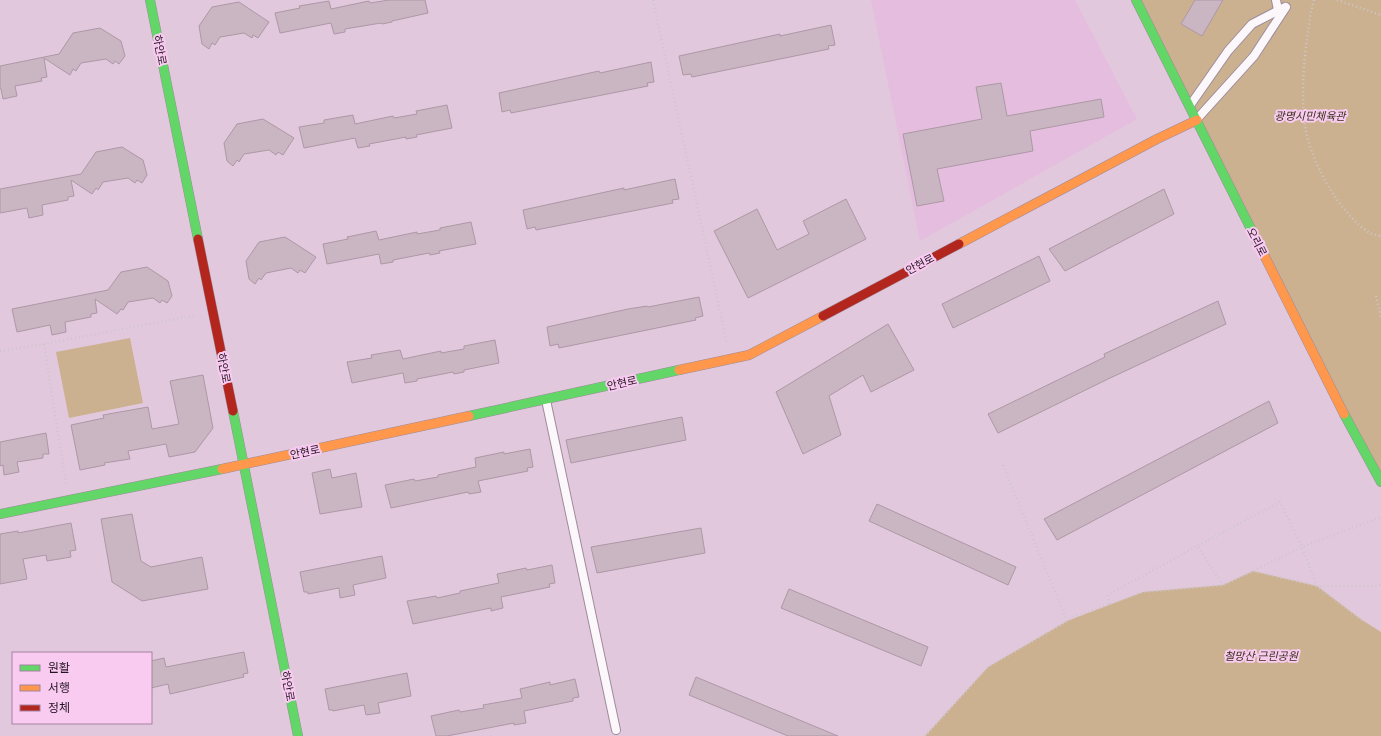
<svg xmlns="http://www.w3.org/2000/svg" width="1381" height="736" font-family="'Roboto Serif','Noto Sans KR',serif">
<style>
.built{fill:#e5bdde}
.green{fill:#cbb190}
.building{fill:#cab5c3;stroke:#ad98a5}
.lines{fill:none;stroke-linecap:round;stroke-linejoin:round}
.lane-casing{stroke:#9e8c9b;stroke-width:10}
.fast-casing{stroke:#9e8c9b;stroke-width:10}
.slow-casing{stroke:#9e8c9b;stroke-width:10}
.jam-casing{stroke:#9e8c9b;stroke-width:10}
.path{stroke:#cec6cc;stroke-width:2.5;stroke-dasharray:1 3;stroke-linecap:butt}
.lane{stroke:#fbf7fa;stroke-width:8}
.fast{stroke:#63d668;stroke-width:9}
.slow{stroke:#ff974d;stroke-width:9}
.jam{stroke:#b3261e;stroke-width:9}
.labels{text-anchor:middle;stroke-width:4;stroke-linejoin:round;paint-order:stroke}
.street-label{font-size:11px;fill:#241422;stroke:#f9cbf1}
.park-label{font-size:11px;font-style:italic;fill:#372f17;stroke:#f9cbf1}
</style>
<rect width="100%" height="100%" fill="#e2c8dd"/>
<!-- built -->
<polygon class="built" points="871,0 1075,0 1137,119 920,241"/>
<!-- green -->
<g class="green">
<polygon points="1137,0 1381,0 1381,482"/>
<polygon points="130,338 143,403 69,418 56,352"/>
<polygon points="1253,571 1317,586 1362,620 1381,632 1381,736 925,736 988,667 1067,621 1143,592 1223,585"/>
</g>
<!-- building -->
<g class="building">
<polygon points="389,0 425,0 428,13 392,21 392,22 382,24 381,23 345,29 345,32 334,34 331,23 280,33 275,13 300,8 299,6 329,1 331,9 369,1 370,3"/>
<polygon points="1195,0 1223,0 1202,36 1181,24"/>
<polygon points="239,2 269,22 258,38 253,35 252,38 244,33 220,37 215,45 212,43 209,49 202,44 199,26 212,7"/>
<polygon points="831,25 835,45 828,46 829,49 692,77 691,74 683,75 679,56 780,34 780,36"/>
<polygon points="100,28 121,41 125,56 119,64 115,61 113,64 106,59 81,63 76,71 73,69 70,75 44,58 47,77 41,78 42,81 15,86 17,96 3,99 1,89 0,89 0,66 59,54 73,33"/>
<polygon points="651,62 654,82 647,83 648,86 511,113 510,110 502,112 499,93 599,71 600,73"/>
<polygon points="1001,83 1007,116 1101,99 1104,117 1030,131 1033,151 937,169 944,201 917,206 903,134 982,119 976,87"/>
<polygon points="447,105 452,128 416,135 417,137 406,139 406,137 369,144 370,146 358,148 355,138 304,148 299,127 324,123 324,120 353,115 355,124 393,116 394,118 417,114 416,111"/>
<polygon points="263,119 294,138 283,155 278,152 276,155 269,150 244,154 239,162 237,160 233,166 227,161 224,143 237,124"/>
<polygon points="122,147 143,160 147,175 142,183 137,180 135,183 128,178 103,182 98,190 96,188 92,194 71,180 74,196 68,197 68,200 42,205 43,215 29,218 27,208 0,213 0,189 81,174 96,152"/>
<polygon points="675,179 679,199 672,200 673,203 536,230 535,227 527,229 523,210 624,188 624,190"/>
<polygon points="1164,189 1174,214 1065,271 1049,249"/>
<polygon points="846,199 866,239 748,298 714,231 757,209 777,250 809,234 803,221"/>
<polygon points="471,222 476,244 439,251 440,253 430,255 429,253 393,260 393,262 381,264 379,254 327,264 323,244 348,239 347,237 376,231 379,240 417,232 417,234 440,230 440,228"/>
<polygon points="285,237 316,257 305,273 300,270 298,273 291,268 266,273 261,280 259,278 255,284 249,279 246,261 259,242"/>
<polygon points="1039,256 1050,281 953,328 942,304"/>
<polygon points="147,267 168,281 172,296 167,303 162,300 160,303 153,298 128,302 123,310 121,309 117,314 95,299 97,313 91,314 91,317 65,322 66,332 52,335 50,325 17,332 12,309 108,290 121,272"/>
<polygon points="699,297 703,316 695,318 696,320 559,348 558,344 550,346 547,327 628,309 647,306 648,307"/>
<polygon points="1218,301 1226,324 1108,379 998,433 988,414 1105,357 1104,354"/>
<polygon points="888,324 914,370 871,392 863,375 829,396 841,435 803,454 776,392"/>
<polygon points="495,340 499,363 464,370 464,372 454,374 453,372 417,379 417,381 405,383 403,373 352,383 347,362 372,358 371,355 400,350 403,359 441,351 441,353 464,349 464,346"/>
<polygon points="203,375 213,428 195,452 169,457 166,444 128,451 130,459 104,463 105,465 80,470 71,425 104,418 103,415 148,407 152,429 179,424 170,381"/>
<polygon points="1269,401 1278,423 1057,540 1044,519"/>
<polygon points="682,417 686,440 571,463 566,440"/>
<polygon points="46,433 49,454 43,454 43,458 17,462 19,472 4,475 3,465 0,466 0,442"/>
<polygon points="530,449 533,467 527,468 528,471 478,481 481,492 469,494 468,492 391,508 385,485 414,479 415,481 438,477 438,475 476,467 475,458 504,452 504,454"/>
<polygon points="330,469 332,478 356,473 362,507 320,514 312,473"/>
<polygon points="877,504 1016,567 1008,585 869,521"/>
<polygon points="132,514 141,561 151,567 202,557 208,589 142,601 112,582 101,519"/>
<polygon points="71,523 76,550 70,551 71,557 47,561 46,555 23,559 27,579 0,584 0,534 18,531 18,533"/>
<polygon points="701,528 705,553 597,573 591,547"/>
<polygon points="382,556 386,578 353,585 355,595 340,598 339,588 308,594 308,592 304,592 300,572"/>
<polygon points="552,565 555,583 549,584 550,587 501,597 503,608 491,611 491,608 413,624 407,601 436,596 437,598 460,593 460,591 499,583 497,574 526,568 527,570"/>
<polygon points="789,589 928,647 921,666 781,608"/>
<polygon points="244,652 248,673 243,674 244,677 170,694 168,684 151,688 151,661 164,658 166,667"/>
<polygon points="407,673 411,696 378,703 380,713 366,715 364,705 333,711 333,710 329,710 325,689"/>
<polygon points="696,677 838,736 788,736 689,695"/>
<polygon points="575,679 579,697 573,698 573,701 524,711 526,723 514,725 514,723 447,736 436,736 431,716 459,710 460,712 484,708 483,705 522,698 520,689 550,682 550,685"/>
</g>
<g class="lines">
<defs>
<g id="lane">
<polyline points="1276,0 1278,10"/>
<polyline points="1191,104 1228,51 1252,24 1285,7"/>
<polyline points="1197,119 1254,56 1286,7"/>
<polyline points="546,400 616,730"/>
</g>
<g id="fast">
<polyline points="150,0 198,239"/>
<polyline points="1136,0 1264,255"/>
<polyline points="233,411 298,736"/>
<polyline points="1344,414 1381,482"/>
<polyline points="469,416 679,370"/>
<polyline points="0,514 222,469"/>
</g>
<g id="slow">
<polyline points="959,244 1157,139 1197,120"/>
<polyline points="1264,255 1344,414"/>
<polyline points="679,370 749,355 823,316"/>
<polyline points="222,469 469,416"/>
</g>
<g id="jam">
<polyline points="198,239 233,411"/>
<polyline points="823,316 959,244"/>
</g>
</defs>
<!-- lane casing -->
<use href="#lane" class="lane-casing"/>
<!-- fast casing -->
<use href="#fast" class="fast-casing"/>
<!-- slow casing -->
<use href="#slow" class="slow-casing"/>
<!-- jam casing -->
<use href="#jam" class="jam-casing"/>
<!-- path -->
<g class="path">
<polyline points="653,0 727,344"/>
<path d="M1314 0C1310 12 1309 26 1307 39 1303 67 1301 104 1306 132 1314 167 1340 214 1370 233 1373 235 1378 235 1381 236"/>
<polyline points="1337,0 1381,15"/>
<polyline points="1376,296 1381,317"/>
<polyline points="44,344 66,484"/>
<polyline points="0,351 44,344 196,315"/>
<polyline points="1003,465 1067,621"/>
<polyline points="1223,585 1197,546 1280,502 1302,547 1253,571"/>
<polyline points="1109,604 1108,595 1197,546"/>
<polyline points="1362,620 1317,586 1302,547 1381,517"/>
<polyline points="925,736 988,667 1076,616 1143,592 1223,585 1253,571 1317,586 1379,586 1381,584"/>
</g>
<!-- lane -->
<use href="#lane" class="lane"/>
<!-- fast -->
<use href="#fast" class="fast"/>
<!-- slow -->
<use href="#slow" class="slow"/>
<!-- jam -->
<use href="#jam" class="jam"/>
</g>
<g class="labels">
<!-- street labels -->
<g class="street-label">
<text transform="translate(160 50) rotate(79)" y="4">하안로</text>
<text transform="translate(1257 242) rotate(63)" y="4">오리로</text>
<text transform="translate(920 264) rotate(-28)" y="4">안현로</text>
<text transform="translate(224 368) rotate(79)" y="4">하안로</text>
<text transform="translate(622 383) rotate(-13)" y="4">안현로</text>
<text transform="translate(305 452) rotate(-12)" y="4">안현로</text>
<text transform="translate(288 686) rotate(79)" y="4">하안로</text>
</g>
<!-- park labels -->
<g class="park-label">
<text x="1310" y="120">광명시민체육관</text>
<text x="1261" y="660">철망산 근린공원</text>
</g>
</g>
<!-- legend -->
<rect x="12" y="652" width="140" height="72" fill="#f9cbf1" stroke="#a4829e"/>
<rect x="20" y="665" width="20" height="6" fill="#63d668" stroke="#a4829e"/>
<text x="48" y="672" font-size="12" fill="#241422">원활</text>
<rect x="20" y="685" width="20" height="6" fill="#ff974d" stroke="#a4829e"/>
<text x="48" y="692" font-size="12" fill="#241422">서행</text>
<rect x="20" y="705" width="20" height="6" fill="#b3261e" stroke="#a4829e"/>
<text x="48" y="712" font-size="12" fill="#241422">정체</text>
</svg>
